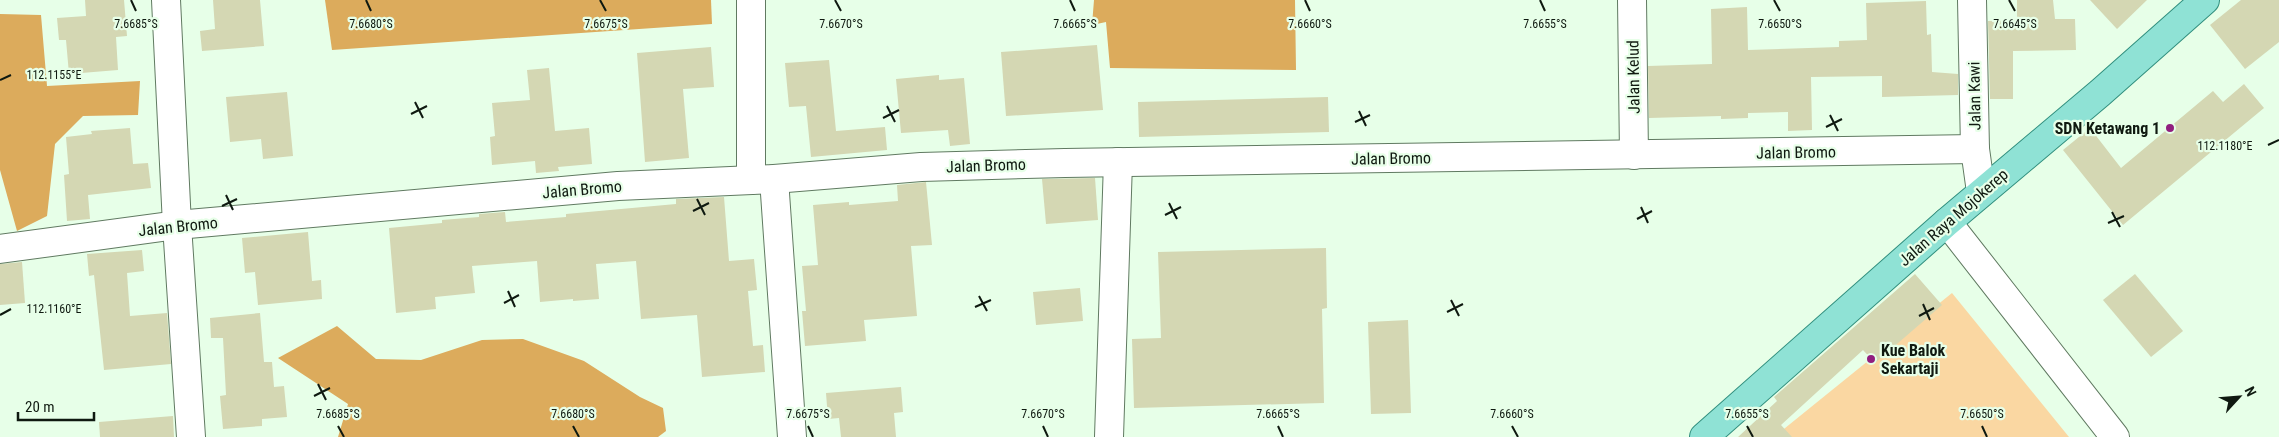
<svg xmlns="http://www.w3.org/2000/svg" width="2279" height="437" font-family="'Roboto Condensed',sans-serif">
<style>
.green{fill:#fad7a2}
.forest{fill:#dcab5c}
.building{fill:#d4d7b3}
.lines{fill:none;stroke-linecap:round;stroke-linejoin:round}
.minor-casing{stroke:#607a61;stroke-width:30}
.major-casing{stroke:#318f7e;stroke-width:30}
.minor{stroke:#fff;stroke-width:28}
.major{stroke:#8fe2d5;stroke-width:28}
.ticks{fill:none;stroke:#0f1910;stroke-width:2}
.poi-dot{fill:#911e7f;stroke:#e7ffe8;stroke-width:2}
.labels{text-anchor:middle;stroke-width:4.5;stroke-linejoin:round;paint-order:stroke}
.street-label{font-size:16px;fill:#0f1910;stroke:#e7ffe8}
.poi-label{font-size:16px;font-weight:bold;fill:#0f1910;stroke:#e7ffe8;text-anchor:end}
.ticks-label{font-size:12px;text-anchor:middle;fill:#0f1910;stroke:#e7ffe8;stroke-width:4.5;stroke-linejoin:round;paint-order:stroke}
</style>
<rect width="100%" height="100%" fill="#e7ffe8"/>
<!-- green -->
<polygon class="green" points="1952,293 2069,437 1774,437"/>
<!-- forest -->
<g class="forest">
<polygon points="325,0 711,0 712,24 332,50"/>
<polygon points="1094,0 1295,0 1296,70 1110,68 1106,22 1092,25"/>
<polygon points="0,14 41,15 47,86 140,81 138,115 83,116 55,144 47,216 17,231 0,170"/>
<polygon points="337,326 376,359 421,360 482,340 523,339 584,361 640,397 663,408 666,431 658,437 338,437 348,404 278,358"/>
</g>
<!-- building -->
<g class="building">
<polygon points="85,0 124,0 127,36 116,37 118,70 69,74 66,40 59,40 57,18 86,16"/>
<polygon points="213,0 260,0 264,46 202,51 200,31 215,29"/>
<polygon points="2017,0 2053,0 2055,19 2075,19 2076,50 2013,51 2013,99 1990,99 1988,21 2017,20"/>
<polygon points="2090,0 2147,0 2117,29"/>
<polygon points="2241,0 2279,0 2279,42 2245,69 2210,25"/>
<polygon points="1926,1 1927,35 1931,34 1932,72 1958,74 1958,95 1882,97 1882,76 1811,77 1812,130 1788,131 1788,112 1748,113 1748,118 1721,119 1721,116 1649,118 1648,66 1712,64 1711,9 1747,7 1748,50 1839,47 1839,41 1867,40 1866,3"/>
<polygon points="1097,45 1103,110 1006,116 1001,52"/>
<polygon points="711,47 714,87 683,89 689,158 645,162 637,53"/>
<polygon points="829,60 836,131 885,127 887,150 811,157 806,106 789,107 785,63"/>
<polygon points="549,68 555,131 589,128 592,164 558,167 559,171 536,173 535,161 492,165 490,137 495,136 492,103 530,100 527,70"/>
<polygon points="939,75 939,80 964,78 970,144 950,146 948,130 901,133 896,79"/>
<polygon points="2244,84 2264,108 2123,225 2063,150 2090,128 2121,168 2213,91 2223,102"/>
<polygon points="287,92 293,156 263,159 261,139 230,142 226,97"/>
<polygon points="1328,97 1329,132 1139,137 1138,102"/>
<polygon points="130,128 133,164 148,163 151,188 88,195 90,219 67,221 64,175 69,174 66,137 92,134 91,131"/>
<polygon points="1095,178 1098,220 1046,224 1042,179"/>
<polygon points="926,182 932,245 911,246 917,316 864,320 866,341 805,346 802,311 806,311 802,266 818,265 813,205 849,202 849,205 898,201 897,185"/>
<polygon points="724,197 729,261 754,259 757,290 748,291 753,346 763,345 765,372 702,377 697,315 641,319 636,261 596,264 599,299 573,301 573,299 540,302 537,261 472,266 475,293 435,297 436,309 396,313 389,228 442,223 442,220 479,217 479,214 505,212 506,222 566,217 566,214 676,204 676,199"/>
<polygon points="308,232 312,281 321,280 322,299 258,305 255,272 245,273 242,238"/>
<polygon points="1326,248 1327,308 1322,309 1324,403 1134,408 1132,339 1161,338 1158,252"/>
<polygon points="142,250 144,271 127,273 130,316 167,313 171,364 104,370 94,275 89,276 87,254"/>
<polygon points="22,262 25,303 0,305 0,264"/>
<polygon points="1915,274 1942,305 1875,363 1863,350 1781,425 1792,437 1738,437 1777,401 1774,397"/>
<polygon points="2135,274 2183,331 2151,357 2103,300"/>
<polygon points="1080,288 1083,321 1036,325 1033,292"/>
<polygon points="260,313 264,362 272,362 274,387 284,386 287,417 262,419 262,426 223,429 220,396 226,395 223,338 211,338 210,318"/>
<polygon points="1408,320 1411,413 1371,414 1368,322"/>
<polygon points="901,387 903,412 894,413 896,437 841,437 839,418 828,419 826,393"/>
<polygon points="173,416 174,437 100,437 99,422"/>
</g>
<g class="lines">
<defs>
<g id="minor">
<polyline points="166,0 177,225 191,437"/>
<polyline points="751,0 751,180"/>
<polyline points="1632,0 1634,155"/>
<polyline points="1972,0 1975,149 1981,192"/>
<polyline points="774,179 792,437"/>
<polyline points="1947,222 2115,437"/>
<polyline points="0,249 177,225 618,186 774,179 921,167 1065,163 1975,149"/>
<polyline points="1109,437 1118,162"/>
</g>
<polyline id="major" points="1704,437 1947,222 2100,93 2205,0"/>
</defs>
<!-- minor casing -->
<use href="#minor" class="minor-casing"/>
<!-- major casing -->
<use href="#major" class="major-casing"/>
<!-- minor -->
<use href="#minor" class="minor"/>
<!-- major -->
<use href="#major" class="major"/>
</g>
<!-- ticks -->
<path class="ticks" d="M131 0 136 11M366 0 371 11M600 0 606 11M835 0 841 11M1070 0 1075 11M1305 0 1310 11M1540 0 1545 11M1774 0 1780 11M2009 0 2015 11M0 80 11 75M415 102 423 118M887 106 895 122M1359 111 1366 126M411 114 427 106M1830 115 1838 131M883 118 899 110M1355 122 1370 115M1826 127 1842 119M2268 145 2279 140M226 195 233 210M697 199 705 215M1169 203 1177 219M222 206 237 199M1641 207 1648 223M693 211 709 203M2112 212 2120 227M1165 215 1181 207M1637 219 1652 211M2108 223 2124 216M508 291 515 307M979 296 987 311M1451 300 1459 316M504 303 519 295M1923 304 1930 320M975 307 991 300M1447 312 1463 304M0 315 11 309M1919 316 1934 308M318 384 326 400M314 396 330 388M338 426 344 437M573 426 579 437M808 426 813 437M1043 426 1048 437M1278 426 1283 437M1512 426 1518 437M1747 426 1753 437M1982 426 1987 437"/>
<!-- markers -->
<g class="poi-dot">
<circle cx="2170" cy="128" r="5"/>
<circle cx="1871" cy="359" r="5"/>
</g>
<g class="labels">
<!-- street labels -->
<g class="street-label">
<text transform="translate(1633 77) rotate(-91)" y="6">Jalan Kelud</text>
<text transform="translate(1974 96) rotate(-91)" y="6">Jalan Kawi</text>
<text transform="translate(1796 152) rotate(-1)" y="6">Jalan Bromo</text>
<text transform="translate(1391 158) rotate(-1)" y="6">Jalan Bromo</text>
<text transform="translate(986 165) rotate(-2)" y="6">Jalan Bromo</text>
<text transform="translate(582 189) rotate(-5)" y="6">Jalan Bromo</text>
<text transform="translate(1953 217) rotate(-41)" y="6">Jalan Raya Mojokerep</text>
<text transform="translate(178 226) rotate(-6)" y="6">Jalan Bromo</text>
</g>
<!-- poi labels -->
<g class="poi-label">
<text x="2160" y="134">SDN Ketawang 1</text>
<text x="1881" y="356" text-anchor="start">Kue Balok<tspan x="1881" dy="18">Sekartaji</tspan></text>
</g>
</g>
<g class="ticks-label">
<text x="136" y="28">7.6685°S</text>
<text x="371" y="28">7.6680°S</text>
<text x="606" y="28">7.6675°S</text>
<text x="841" y="28">7.6670°S</text>
<text x="1075" y="28">7.6665°S</text>
<text x="1310" y="28">7.6660°S</text>
<text x="1545" y="28">7.6655°S</text>
<text x="1780" y="28">7.6650°S</text>
<text x="2015" y="28">7.6645°S</text>
<text x="54" y="79">112.1155°E</text>
<text x="2225" y="150">112.1180°E</text>
<text x="54" y="313">112.1160°E</text>
<text x="338" y="418">7.6685°S</text>
<text x="573" y="418">7.6680°S</text>
<text x="808" y="418">7.6675°S</text>
<text x="1043" y="418">7.6670°S</text>
<text x="1278" y="418">7.6665°S</text>
<text x="1512" y="418">7.6660°S</text>
<text x="1747" y="418">7.6655°S</text>
<text x="1982" y="418">7.6650°S</text>
</g>
<!-- north arrow -->
<g transform="translate(2239 397) rotate(64)" stroke="#e7ffe8" stroke-width="4" paint-order="stroke">
<path d="M0-4L9 19L0 12L-9 19Z" fill="#0f1910"/>
<text y="-8" font-size="14" font-weight="bold" text-anchor="middle" fill="#0f1910">N</text>
</g>
<!-- scale -->
<path d="M18 412v8h76v-8" fill="none" stroke="#0f1910" stroke-width="2.5"/>
<text x="25" y="412" font-size="15" fill="#0f1910" stroke="#e7ffe8" stroke-width="4" paint-order="stroke">20 m</text>
</svg>
